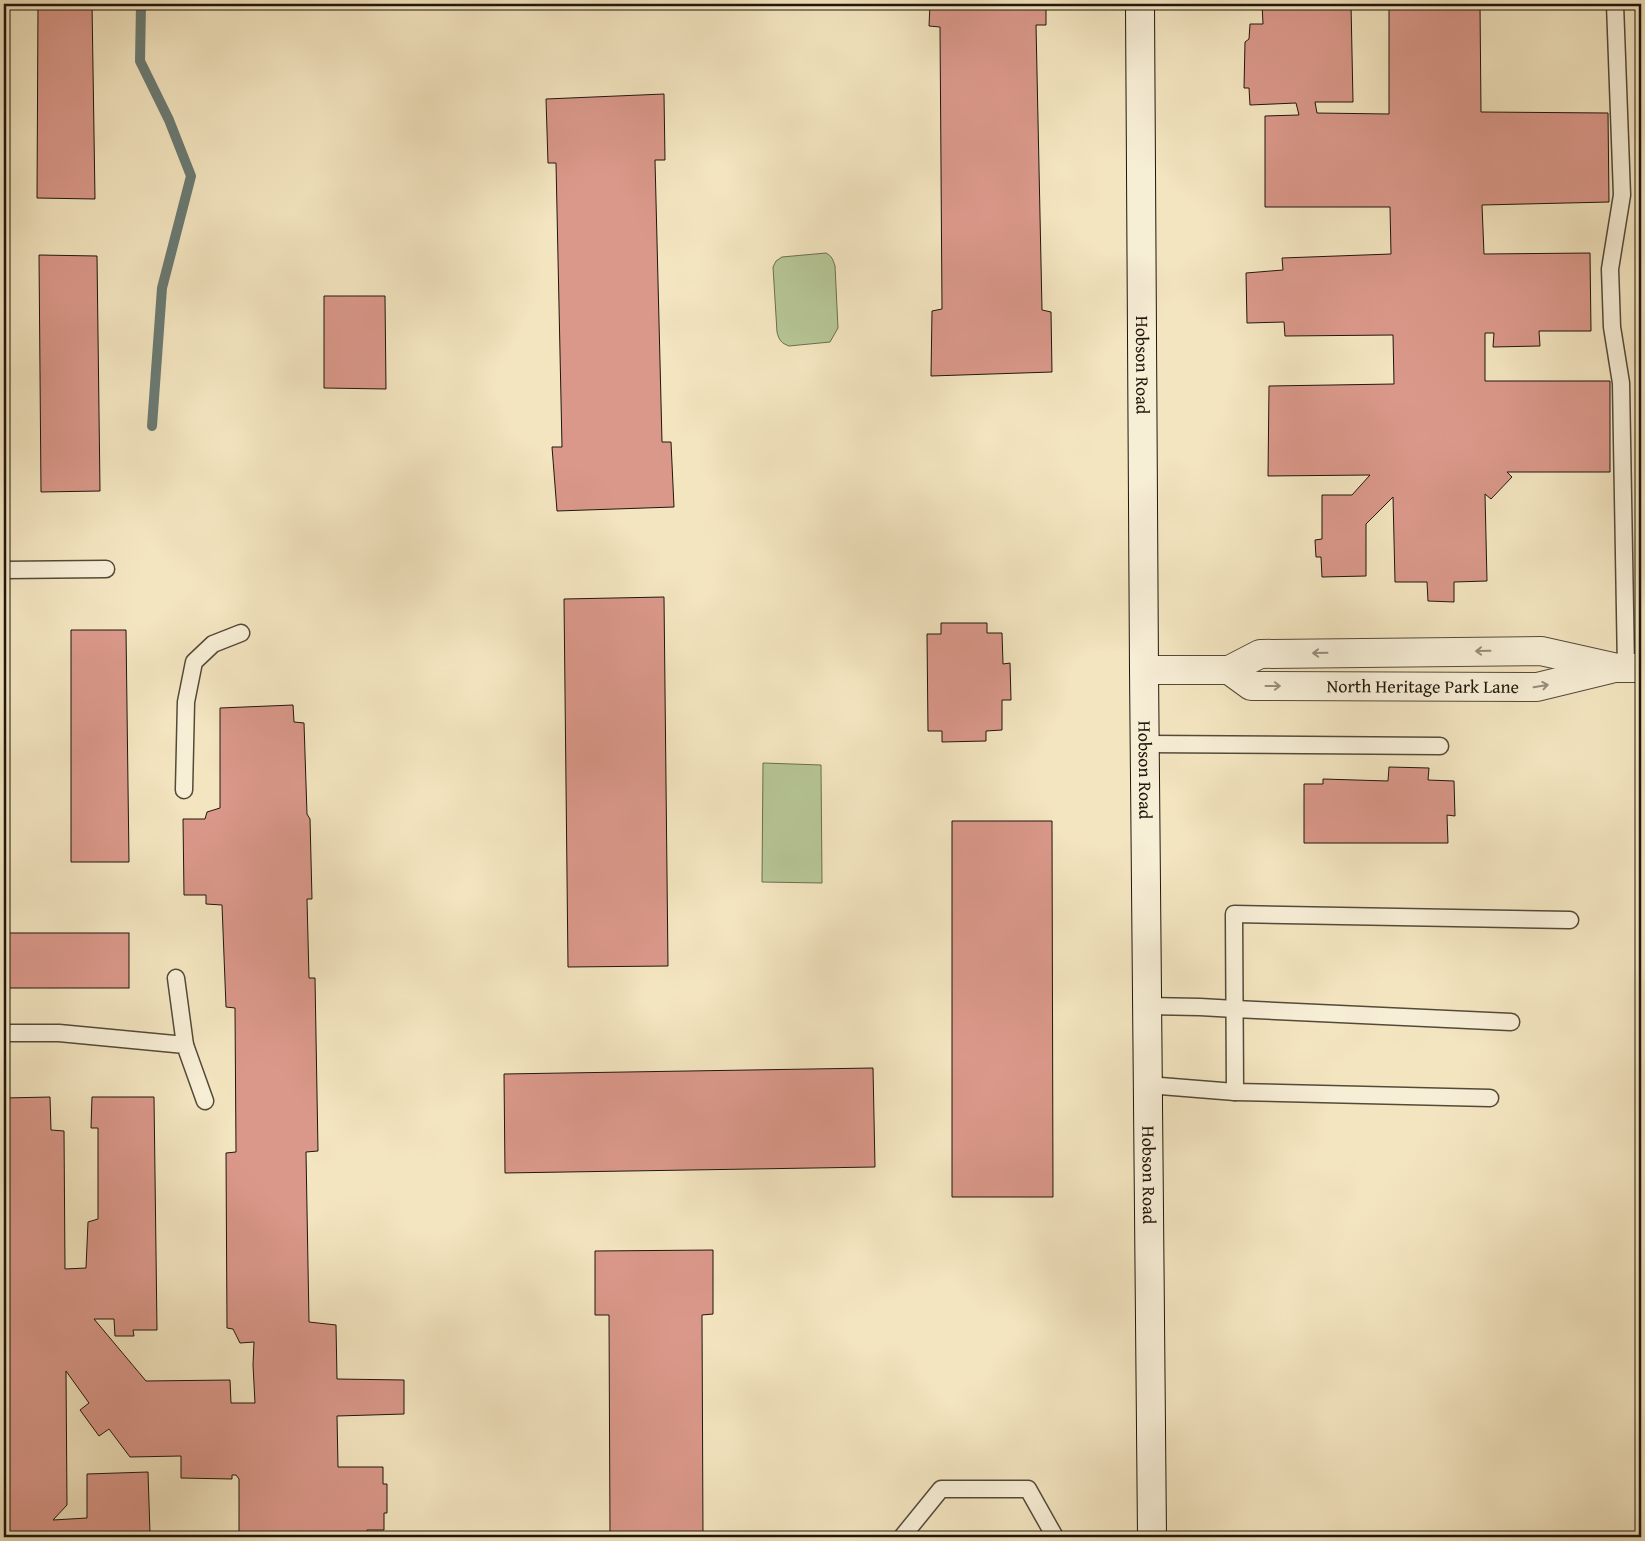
<svg xmlns="http://www.w3.org/2000/svg" width="1645" height="1541" font-family="'Gentium Book Plus',serif">
<style>
.green{fill:#b6c696;stroke:#6a6e51}
.lines{fill:none;stroke-linecap:round;stroke-linejoin:round}
.stream{stroke:#6b7b74;stroke-width:10}
.building{fill:#da988a;stroke:#1f170c}
.lane-casing{stroke:#544a39;stroke-width:19}
.street-casing{stroke:#544a39;stroke-width:30}
.secondary-casing{stroke:#1f170c;stroke-width:30}
.lane{stroke:#f7eed6;stroke-width:16}
.street{stroke:#f7eed6;stroke-width:28}
.secondary{stroke:#f7eed6;stroke-width:28}
.oneway{stroke:#968d7b}
.labels{text-anchor:middle;stroke-width:4.5;stroke-linejoin:round;paint-order:stroke}
.street-label{font-size:18px;fill:#1f170c;stroke:#f7eed6}
</style>
<rect width="100%" height="100%" fill="#f3e5c0"/>
<filter id="stains"><feTurbulence type="fractalNoise" baseFrequency=".004" numOctaves="4"/><feColorMatrix values="0 0 0 0 .2 0 0 0 0 .09 0 0 0 0 .02 0 0 0 .5 -.17"/></filter>
<radialGradient id="worn" r=".72"><stop offset=".6" stop-color="#630" stop-opacity="0"/><stop offset="1" stop-color="#630" stop-opacity=".3"/></radialGradient>
<!-- green -->
<g class="green">
<path d="M826 253C832 256 833 260 835 266L838 328 830 342 789 346C781 343 779 340 777 332L773 267 776 261 782 257Z"/>
<polygon points="763,763 821,765 822,883 762,882"/>
</g>
<g class="lines">
<!-- stream -->
<polyline class="stream" points="141,4 140,61 169,120 191,176 162,288 152,426"/>
</g>
<!-- building -->
<g class="building">
<polygon points="38,4 92,4 95,199 37,198"/>
<polygon points="492,4 553,4 553,6 492,5"/>
<polygon points="930,4 1046,4 1046,25 1036,25 1042,310 1051,312 1052,372 931,376 932,311 942,309 940,27 929,26"/>
<polygon points="1262,4 1351,4 1353,102 1315,102 1317,113 1389,114 1389,7 1421,6 1421,4 1480,5 1481,112 1608,113 1609,202 1482,205 1484,254 1590,253 1591,331 1539,331 1540,346 1493,347 1494,333 1485,333 1485,381 1610,381 1610,472 1507,472 1512,477 1491,499 1485,494 1487,581 1454,582 1454,602 1428,601 1427,582 1395,582 1393,497 1366,524 1366,576 1322,577 1321,557 1316,557 1315,540 1322,539 1322,495 1352,495 1370,475 1268,476 1269,386 1394,384 1393,335 1285,336 1284,322 1247,323 1246,273 1283,270 1282,258 1391,254 1390,207 1265,207 1265,116 1299,115 1296,103 1250,105 1249,88 1244,88 1245,42 1249,39 1250,24 1263,24"/>
<polygon points="664,94 665,160 655,160 662,442 671,442 674,507 557,511 552,447 562,447 556,163 548,163 546,99"/>
<polygon points="39,255 97,256 100,491 41,492"/>
<polygon points="324,296 385,296 386,389 324,388"/>
<polygon points="664,597 668,966 568,967 564,599"/>
<polygon points="941,623 987,623 987,633 1002,633 1003,664 1010,663 1011,700 1002,700 1002,730 986,731 986,741 942,742 942,731 928,731 927,634 941,634"/>
<polygon points="71,630 126,630 129,862 71,862"/>
<polygon points="293,705 294,722 304,723 307,814 310,819 312,899 307,899 309,978 315,978 318,1151 306,1152 309,1322 336,1325 337,1379 404,1380 404,1414 337,1416 338,1467 383,1467 383,1484 387,1484 387,1513 384,1513 384,1530 367,1530 367,1537 239,1537 239,1479 236,1475 232,1475 232,1479 181,1478 181,1456 130,1457 109,1429 99,1436 80,1410 89,1403 66,1371 67,1505 53,1520 87,1518 87,1474 148,1472 150,1533 142,1534 142,1537 4,1537 4,1098 50,1097 51,1130 64,1131 65,1269 86,1268 88,1222 98,1219 98,1128 91,1128 92,1097 154,1097 157,1330 133,1330 134,1336 115,1336 114,1319 94,1319 146,1381 230,1380 231,1403 255,1403 253,1365 254,1342 240,1343 233,1329 227,1328 226,1153 236,1152 235,1008 226,1007 222,905 206,904 206,895 184,895 183,819 205,819 207,812 220,808 220,708"/>
<polygon points="1389,767 1429,768 1428,780 1454,781 1455,816 1447,815 1448,843 1304,843 1304,784 1323,784 1323,779 1388,781"/>
<polygon points="952,821 1052,821 1053,1197 952,1197"/>
<rect x="4" y="933" width="125" height="55"/>
<polygon points="873,1068 875,1167 505,1173 504,1074"/>
<polygon points="713,1250 713,1314 702,1315 703,1537 610,1537 609,1315 595,1315 595,1251"/>
</g>
<g class="lines">
<defs>
<g id="lane">
<polyline points="1615,4 1622,195 1610,269 1612,327 1621,383 1626,668"/>
<polyline points="4,570 106,569"/>
<polyline points="1145,744 1440,746"/>
<polyline points="184,790 186,702 194,662 213,644 241,633"/>
<polyline points="176,978 185,1045"/>
<polyline points="1147,1006 1200,1007 1235,1009 1511,1022"/>
<polyline points="4,1033 59,1033 185,1045 205,1101"/>
<polyline points="1148,1085 1235,1092 1490,1098"/>
<polyline points="1235,1092 1234,914 1570,920"/>
<polyline points="902,1537 941,1489 1028,1489 1055,1537"/>
</g>
<g id="street">
<polyline points="1144,670 1229,670 1260,654 1541,651 1617,668 1641,668"/>
<path id="s1" d="M1229 670 1251 686 1537 687 1611 669"/>
</g>
<g id="secondary">
<path id="s2" d="M1140 4 1144 670 1152 1537"/>
</g>
</defs>
<!-- lane casing -->
<use href="#lane" class="lane-casing"/>
<!-- street casing -->
<use href="#street" class="street-casing"/>
<!-- secondary casing -->
<use href="#secondary" class="secondary-casing"/>
<!-- lane -->
<use href="#lane" class="lane"/>
<!-- street -->
<use href="#street" class="street"/>
<!-- secondary -->
<use href="#secondary" class="secondary"/>
</g>
<!-- one-way arrows -->
<defs><path id="oneway-shaft" d="M-6 0H5M1.5-3L5.5 0L1.5 3" fill="none" stroke-width="1.6" stroke-linecap="round" stroke-linejoin="round" transform="scale(1.25)"/></defs>
<g class="oneway">
<use href="#oneway-shaft" transform="translate(1483 651) rotate(179)"/>
<use href="#oneway-shaft" transform="translate(1320 653) rotate(179)"/>
<use href="#oneway-shaft" transform="translate(1273 686)"/>
<use href="#oneway-shaft" transform="translate(1541 686) rotate(-10)"/>
</g>
<g class="labels">
<!-- street labels -->
<g class="street-label">
<text dy="6" stroke="none"><textPath href="#s2" startOffset="361">Hobson Road</textPath></text>
<text dy="6" stroke="none"><textPath href="#s1" startOffset="199">North Heritage Park Lane</textPath></text>
<text dy="6" stroke="none"><textPath href="#s2" startOffset="766">Hobson Road</textPath></text>
<text dy="6" stroke="none"><textPath href="#s2" startOffset="1171">Hobson Road</textPath></text>
</g>
</g>
<!-- margin -->
<rect width="1645" height="1541" fill="none" stroke="#f3e5c0" stroke-width="20"/>
<rect x="5" y="5" width="1635" height="1531" fill="none" stroke="#1f170c" stroke-width="2.5"/>
<rect x="10" y="10" width="1625" height="1521" fill="none" stroke="#1f170c"/>
<rect width="100%" height="100%" filter="url(#stains)"/>
<rect width="100%" height="100%" fill="url(#worn)"/>
</svg>
